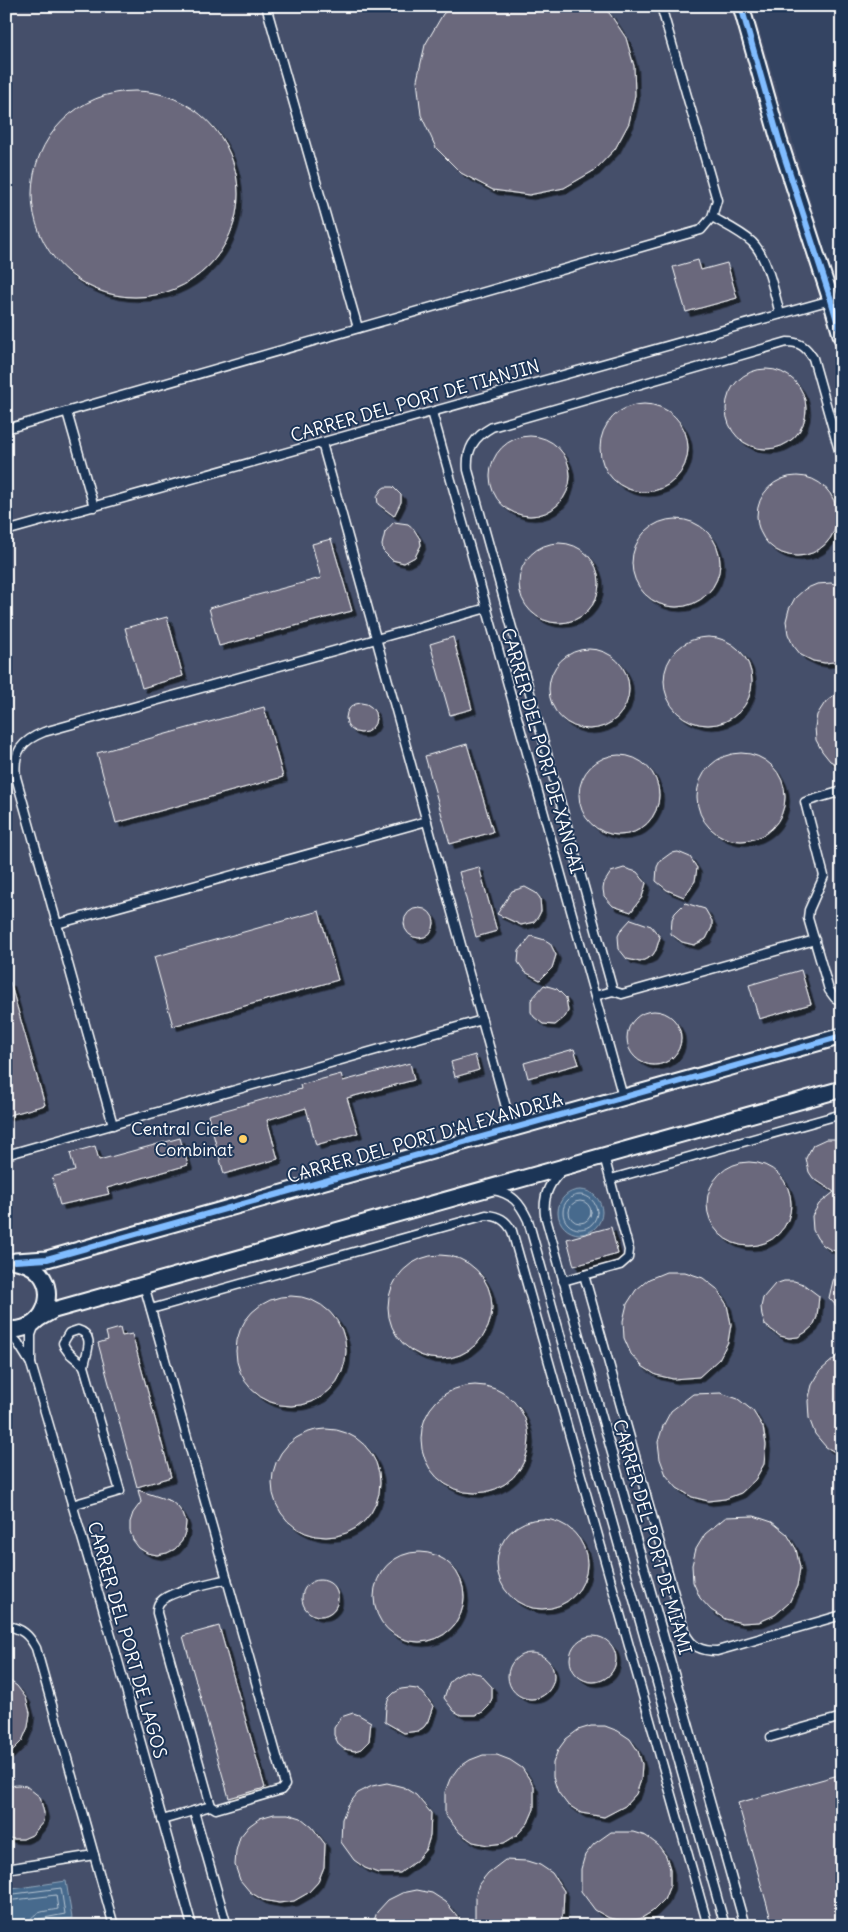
<svg xmlns="http://www.w3.org/2000/svg" width="848" height="1932" font-family="Delius,sans-serif">
<style>
.built{fill:#444f6a}
.water{fill:#466a8d;stroke:#90a6bb}
.lines{fill:none;stroke-linecap:round;stroke-linejoin:round}
.shore{stroke:#b5c3d1;stroke-width:1}
.building{fill:#6a687c;stroke:#fff;filter:url(#shadow)}
.lane-casing{stroke:#fff;stroke-width:11}
.street-casing{stroke:#fff;stroke-width:19}
.lane{stroke:#1d3557;stroke-width:8}
.street{stroke:#1d3557;stroke-width:15}
.cycleway-casing{stroke:#1d3557;stroke-width:9}
.cycleway{stroke:#80bcff;stroke-width:6}
.poi-dot{fill:#ffd166;stroke:#1d3557;stroke-width:2}
.labels{text-anchor:middle;stroke-width:4;stroke-linejoin:round;paint-order:stroke}
.street-label{font-size:18px;fill:#fff;stroke:#1d3557}
.poi-label{font-size:18px;fill:#fff;stroke:#1d3557;text-anchor:end}
</style>
<defs>
<filter id="shadow"><feDropShadow dx="4.5" dy="4.5" stdDeviation="0" flood-color="#0009"/></filter>
</defs>
<rect width="100%" height="100%" fill="#344462"/>
<filter id="ink" filterUnits="userSpaceOnUse"><feTurbulence type="fractalNoise" baseFrequency=".02" numOctaves="2"/><feDisplacementMap in="SourceGraphic" scale="10" xChannelSelector="R" yChannelSelector="G"/><feConvolveMatrix kernelMatrix="1 2 1 2 8 2 1 2 1" color-interpolation-filters="sRGB"/></filter>
<g filter="url(#ink)">
<!-- built -->
<polygon class="built" points="6,6 752,6 842,307 842,1926 6,1926"/>
<!-- water -->
<g class="water">
<circle cx="580" cy="1212" r="22"/>
<polygon points="66,1881 72,1918 26,1926 6,1926 6,1890"/>
</g>
<g class="lines">
<!-- shore -->
<g class="shore">
<circle cx="580" cy="1212" r="17"/>
<circle cx="580" cy="1212" r="11"/>
<polyline points="6,1895 61,1888 65,1914 39,1919 36,1922 35,1926"/>
<path d="M6 1901 56 1895 58 1909C46 1912 30 1910 29 1926"/>
</g>
</g>
<!-- building -->
<g class="building">
<polygon points="452,6 601,6 610,14 626,38 634,66 635,95 629,123 615,149 595,170 564,188 529,195 493,190 461,173 436,148 421,115 417,80 425,45 443,14"/>
<circle cx="135" cy="194" r="103"/>
<polygon points="698,260 701,270 727,263 737,298 686,312 673,267"/>
<circle cx="766" cy="409" r="40"/>
<circle cx="644" cy="448" r="44"/>
<circle cx="530" cy="476" r="40"/>
<circle cx="797" cy="516" r="40"/>
<polygon points="385,487 393,487 401,495 401,502 394,516 378,504 377,496 382,489"/>
<circle cx="676" cy="563" r="44"/>
<polygon points="394,522 408,524 413,528 420,539 421,545 415,557 404,563 392,560 383,551 382,545 385,532"/>
<polygon points="331,539 352,611 219,646 209,608 321,578 312,544"/>
<circle cx="559" cy="583" r="40"/>
<polygon points="831,583 842,586 842,661 825,663 813,661 801,655 793,645 788,634 786,621 789,609 795,598 805,589 817,584"/>
<polygon points="167,617 183,676 142,688 125,628"/>
<circle cx="708" cy="681" r="44"/>
<polygon points="453,637 472,709 450,715 430,644"/>
<circle cx="589" cy="689" r="40"/>
<polygon points="842,688 842,767 830,761 822,751 816,740 815,727 817,715 824,704"/>
<circle cx="361" cy="718" r="15"/>
<polygon points="264,707 283,777 116,823 97,753"/>
<polygon points="467,744 493,832 450,844 425,756"/>
<circle cx="741" cy="797" r="44"/>
<circle cx="619" cy="795" r="40"/>
<polygon points="678,852 690,857 697,868 695,881 684,897 667,890 656,881 657,867 660,861 671,853"/>
<polygon points="479,867 497,931 476,937 459,872"/>
<polygon points="624,868 637,872 646,883 642,897 631,912 613,906 604,896 603,889 604,883 611,872"/>
<polygon points="525,887 536,893 540,898 541,911 538,917 534,922 521,925 497,914 512,891"/>
<polygon points="685,903 705,909 712,921 712,927 706,939 694,945 682,942 671,934 672,919 675,913"/>
<circle cx="419" cy="923" r="15"/>
<polygon points="319,911 338,980 173,1026 154,957"/>
<polygon points="631,919 651,926 660,937 656,950 652,956 640,962 627,959 619,949 618,936 621,930"/>
<polygon points="531,936 545,940 550,943 556,955 552,968 540,980 525,972 518,962 519,951"/>
<polygon points="801,970 811,1004 759,1019 749,985"/>
<polygon points="6,982 10,982 45,1105 6,1116"/>
<polygon points="544,985 557,989 566,998 568,1011 565,1017 555,1025 543,1024 534,1017 531,1012 531,1000"/>
<circle cx="654" cy="1038" r="27"/>
<polygon points="574,1049 579,1064 528,1078 524,1063"/>
<polygon points="475,1055 479,1070 455,1077 451,1062"/>
<polygon points="410,1063 414,1080 347,1098 358,1133 316,1145 306,1108 267,1120 278,1159 224,1174 208,1115 301,1089 300,1085 341,1074 343,1081"/>
<polygon points="180,1138 188,1165 107,1188 109,1194 60,1205 52,1177 75,1171 70,1153 95,1146 99,1160"/>
<polygon points="826,1139 834,1139 842,1142 842,1252 831,1250 823,1245 817,1238 813,1230 812,1216 819,1204 834,1192 813,1178 809,1172 806,1158 813,1145"/>
<circle cx="749" cy="1204" r="42"/>
<polygon points="611,1227 618,1254 574,1266 567,1239"/>
<circle cx="440" cy="1307" r="52"/>
<polygon points="837,1264 842,1265 842,1312 829,1298"/>
<polygon points="666,1272 685,1272 703,1278 717,1289 727,1305 731,1324 728,1342 719,1359 699,1377 673,1379 656,1375 642,1366 631,1354 624,1338 623,1321 627,1304 636,1290 649,1279"/>
<polygon points="784,1281 794,1281 803,1284 819,1296 817,1317 813,1326 806,1332 798,1337 789,1338 780,1336 765,1325 762,1316 761,1307 763,1298 775,1284"/>
<circle cx="291" cy="1351" r="55"/>
<polygon points="120,1328 122,1336 132,1334 171,1477 137,1487 98,1343 108,1340 106,1332"/>
<polygon points="842,1352 842,1456 826,1447 815,1434 809,1418 808,1401 812,1385 821,1370"/>
<circle cx="475" cy="1439" r="54"/>
<polygon points="721,1393 738,1399 753,1411 763,1427 766,1445 764,1464 755,1480 741,1493 725,1499 708,1501 692,1497 677,1488 666,1475 660,1459 658,1442 663,1426 671,1411 693,1394"/>
<circle cx="326" cy="1483" r="54"/>
<polygon points="138,1490 171,1501 178,1507 183,1514 186,1522 185,1532 182,1541 175,1549 167,1553 157,1555 147,1553 139,1548 133,1540 130,1531 130,1522 133,1513 141,1502"/>
<polygon points="754,1516 772,1522 787,1534 796,1549 800,1568 797,1586 789,1603 775,1615 759,1622 742,1623 725,1619 711,1610 700,1598 693,1582 692,1565 696,1549 705,1534 726,1517"/>
<circle cx="542" cy="1564" r="45"/>
<circle cx="419" cy="1597" r="45"/>
<circle cx="320" cy="1598" r="18"/>
<polygon points="219,1626 265,1788 229,1798 183,1636"/>
<circle cx="593" cy="1659" r="23"/>
<circle cx="531" cy="1676" r="23"/>
<polygon points="466,1671 480,1674 492,1687 492,1698 489,1706 483,1712 476,1715 461,1715 454,1711 444,1698 449,1683 453,1678"/>
<polygon points="6,1678 17,1686 26,1698 30,1713 28,1727 22,1741 6,1757"/>
<polygon points="409,1688 417,1689 423,1693 433,1706 428,1721 424,1727 418,1731 404,1733 385,1722 386,1706 389,1698 394,1693 401,1689"/>
<polygon points="353,1713 359,1715 371,1722 369,1741 361,1749 355,1751 344,1749 339,1745 334,1735 334,1728 341,1717"/>
<polygon points="591,1726 605,1726 618,1731 630,1739 638,1751 642,1764 641,1780 636,1794 625,1806 604,1817 581,1813 567,1804 558,1792 553,1777 553,1763 558,1750 566,1739 578,1730"/>
<polygon points="483,1755 497,1755 510,1760 522,1768 534,1786 534,1809 528,1823 517,1835 504,1843 488,1845 473,1842 460,1833 445,1815 445,1792 450,1779 458,1768 470,1760"/>
<polygon points="842,1774 842,1926 773,1926 738,1803"/>
<polygon points="387,1783 403,1787 416,1795 431,1813 430,1836 426,1849 417,1860 400,1873 378,1873 365,1868 354,1860 341,1842 342,1819 348,1805 358,1793 372,1786"/>
<polygon points="18,1785 26,1786 40,1797 44,1813 43,1822 32,1835 23,1839 14,1839 6,1837 6,1786"/>
<polygon points="274,1814 288,1814 301,1818 312,1827 325,1844 324,1867 318,1882 308,1893 294,1901 279,1903 263,1900 250,1892 240,1880 235,1865 236,1851 240,1837 249,1826 260,1818"/>
<polygon points="611,1832 633,1832 646,1836 658,1845 666,1856 670,1869 670,1885 664,1900 653,1911 640,1919 624,1921 609,1918 595,1910 581,1891 581,1869 585,1855 594,1844"/>
<polygon points="505,1860 527,1861 540,1865 552,1873 564,1891 563,1914 559,1926 475,1926 475,1897 479,1884 488,1873"/>
<polygon points="417,1890 432,1893 446,1902 465,1926 372,1926 377,1912 388,1900 402,1893"/>
</g>
<g class="lines">
<defs>
<g id="lane">
<polyline points="266,6 358,328"/>
<path d="M712 217C726 225 741 232 752 242 768 258 774 292 780 314"/>
<polyline points="67,412 94,507"/>
<polyline points="432,412 623,1097"/>
<polyline points="6,429 701,230 712,217 717,200 661,6"/>
<polyline points="322,443 512,1129"/>
<polyline points="6,531 831,300"/>
<polyline points="842,791 805,802 824,876 809,910 808,918 829,990 835,998 842,1001"/>
<polyline points="57,924 427,821"/>
<path d="M613 991 468 470C466 449 474 437 492 427L787 342C800 342 806 347 813 358L842 461"/>
<polyline points="595,996 613,991 622,994 815,940"/>
<path d="M113 1125 16 777C13 752 21 741 44 732L487 608"/>
<polyline points="6,1155 482,1020"/>
<path d="M562 1171C548 1183 543 1198 545 1215L745 1926"/>
<polyline points="611,1179 842,1114"/>
<path d="M493 1190C512 1193 520 1203 528 1220L725 1926"/>
<path d="M584 1275 685 1633C692 1647 701 1651 717 1651L842 1615"/>
<polyline points="563,1281 620,1265 628,1258 629,1250 604,1156"/>
<polyline points="144,1285 285,1785 281,1790 216,1809 211,1806 162,1820"/>
<path d="M151 1309 486 1215C499 1216 506 1220 512 1231L708 1926"/>
<path d="M78 1330C96 1335 86 1353 84 1366 77 1358 66 1354 63 1343L69 1333Z"/>
<polyline points="7,1331 18,1343 31,1364 113,1643 192,1926"/>
<polyline points="31,1364 31,1335 35,1324"/>
<polyline points="72,1505 120,1491 84,1366"/>
<path d="M6 1626C22 1628 29 1635 36 1648L114 1926"/>
<polyline points="771,1737 842,1717"/>
<path d="M211 1806 157 1613C157 1609 157 1605 160 1602 168 1591 212 1583 227 1579"/>
<polyline points="194,1811 227,1926"/>
<polyline points="6,1869 94,1855"/>
</g>
<g id="street">
<polyline points="741,6 779,140 831,300 842,338"/>
<polyline points="15,1261 47,1259 842,1036"/>
<polyline points="38,1319 54,1310 842,1089"/>
<path d="M6 1329C52 1336 64 1272 20 1262"/>
</g>
</defs>
<!-- lane casing -->
<use href="#lane" class="lane-casing"/>
<!-- street casing -->
<use href="#street" class="street-casing"/>
<!-- lane -->
<use href="#lane" class="lane"/>
<!-- street -->
<use href="#street" class="street"/>
<defs>
<g id="cycleway">
<polyline points="741,6 779,140 831,300 842,338"/>
<polyline points="15,1261 47,1259 842,1036"/>
</g>
</defs>
<!-- cycleway casing -->
<use href="#cycleway" class="cycleway-casing"/>
<!-- cycleway -->
<use href="#cycleway" class="cycleway"/>
</g>
</g>
<!-- markers -->
<circle class="poi-dot" cx="243" cy="1139" r="5"/>
<g class="labels">
<!-- street labels -->
<g class="street-label">
<text transform="translate(415 401) rotate(-16)" y="6">CARRER DEL PORT DE TIANJIN</text>
<text transform="translate(542 751) rotate(74)" y="6">CARRER DEL PORT DE XANGAI</text>
<text transform="translate(425 1138) rotate(-16)" y="6">CARRER DEL PORT D'ALEXANDRIA</text>
<text transform="translate(652 1537) rotate(74)" y="6">CARRER DEL PORT DE MIAMI</text>
<text transform="translate(127 1640) rotate(74)" y="6">CARRER DEL PORT DE LAGOS</text>
</g>
<!-- poi labels -->
<g class="poi-label">
<text x="233" y="1135">Central Cicle<tspan x="233" dy="21">Combinat</tspan></text>
</g>
</g>
<!-- margin -->
<rect width="848" height="1932" fill="none" stroke="#1d3557" stroke-width="25"/>
<rect x="12" y="12" width="823" height="1907" fill="none" stroke="#fff" stroke-width="2" filter="url(#ink)"/>
</svg>
